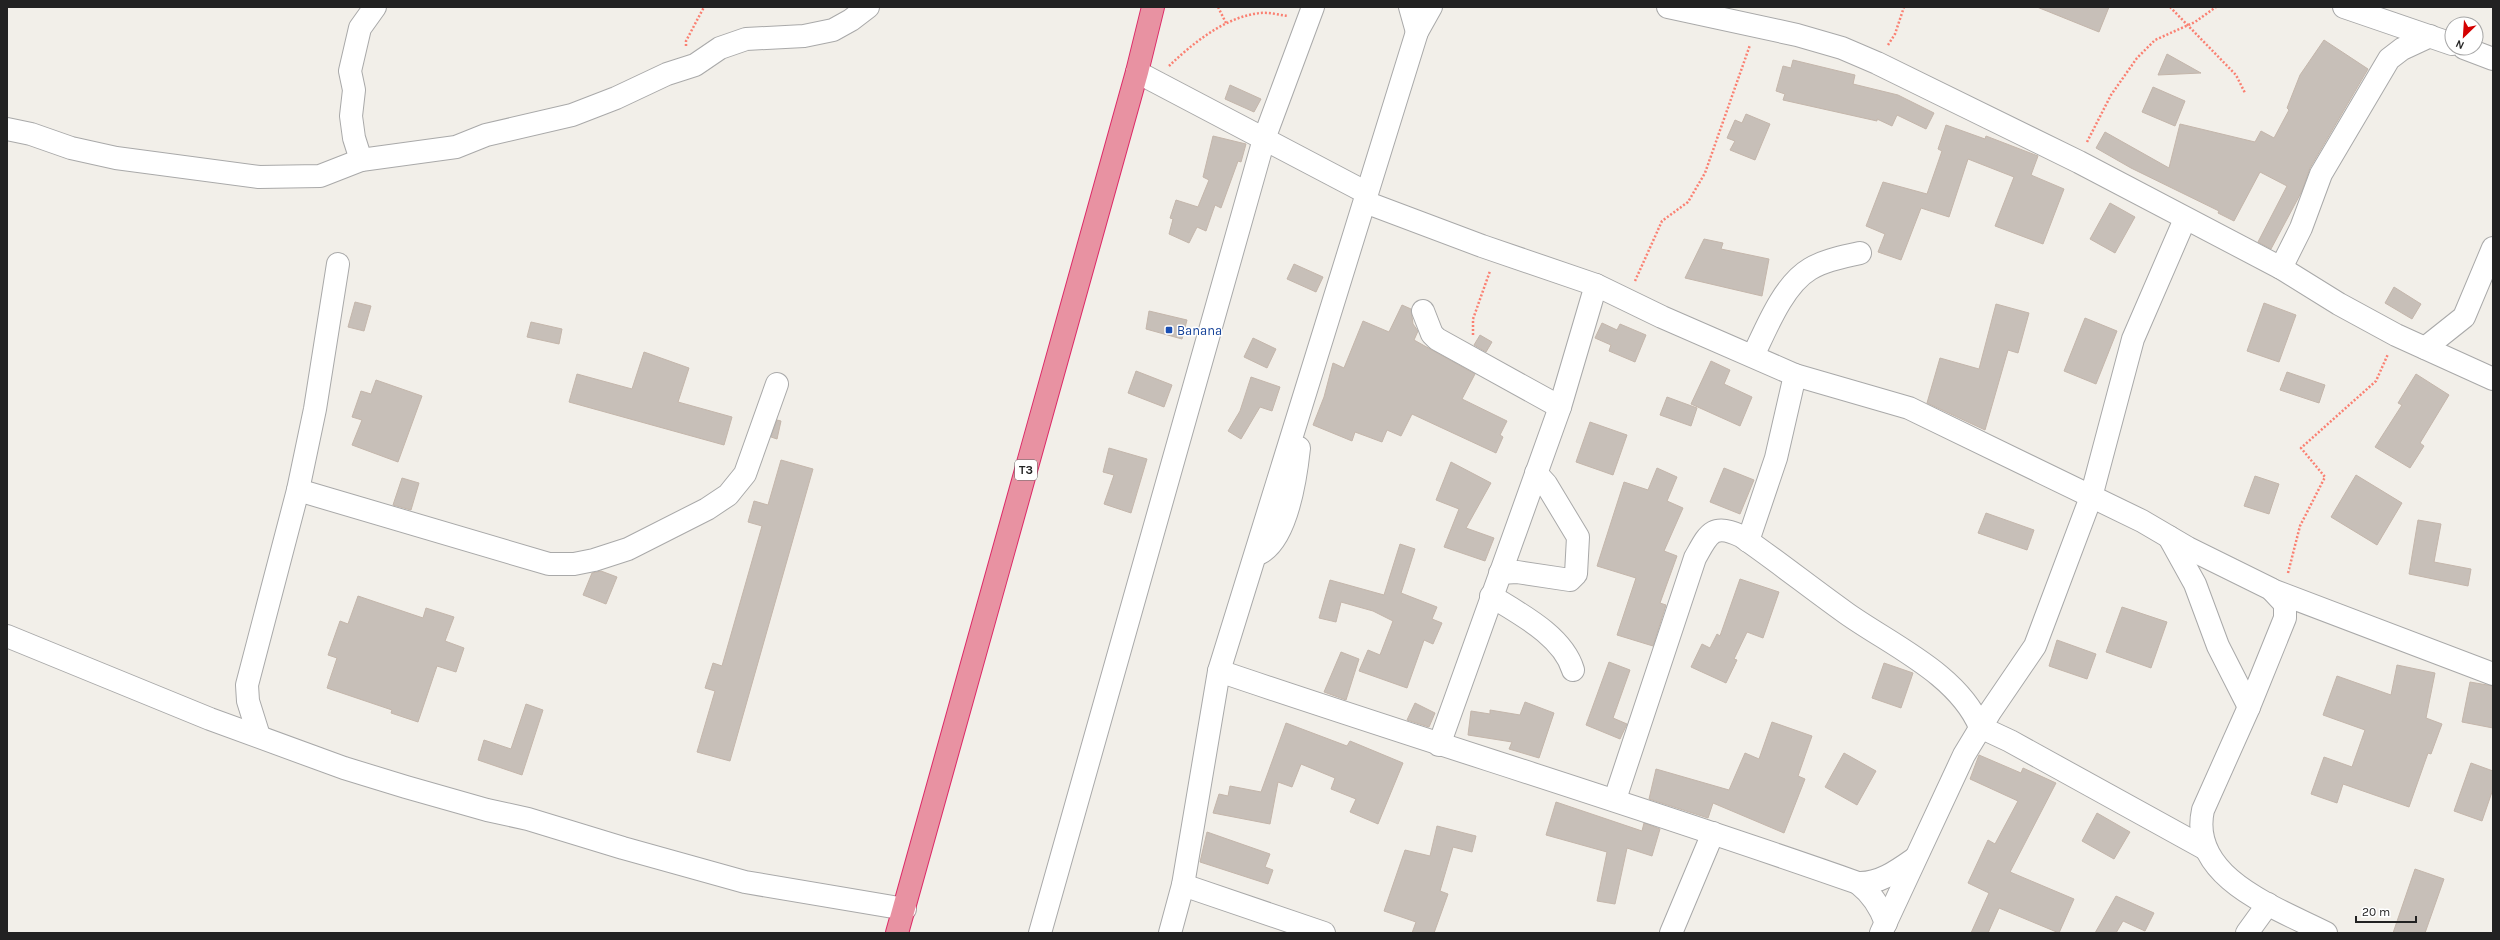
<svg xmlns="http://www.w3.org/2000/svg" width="2500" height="940" font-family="Karla,sans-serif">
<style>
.building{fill:#c7bfb8;stroke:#c4b6ab}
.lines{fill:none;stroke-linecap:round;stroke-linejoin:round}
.minor-casing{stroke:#a9a9a9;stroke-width:24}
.highway-casing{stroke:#dc2a67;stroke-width:24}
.path{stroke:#fa8072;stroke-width:2.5;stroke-dasharray:2 2;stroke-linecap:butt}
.minor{stroke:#fff;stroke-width:22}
.highway{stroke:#e892a2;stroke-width:22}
.transit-dot{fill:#1a4fb4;stroke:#fff;stroke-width:1.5}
.labels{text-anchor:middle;stroke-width:3;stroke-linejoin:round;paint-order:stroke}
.shield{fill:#fff;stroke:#646464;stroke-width:1}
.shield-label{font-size:12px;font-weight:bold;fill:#222}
.transit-label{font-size:13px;fill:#164399;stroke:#fff;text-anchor:start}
</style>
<rect width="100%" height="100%" fill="#f2efe9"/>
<!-- building -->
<g class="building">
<polygon points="2037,7 2109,7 2099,32"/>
<polygon points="2324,40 2368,69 2310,168 2302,191 2271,249 2258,242 2287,186 2260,172 2234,221 2218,213 2219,211 2131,168 2096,148 2105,132 2169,168 2180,124 2255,142 2261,131 2274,138 2289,110 2287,108 2300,75"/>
<polygon points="2167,54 2201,73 2158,75"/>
<polygon points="1793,60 1855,75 1853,84 1898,95 1934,113 1926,129 1897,115 1892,126 1877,119 1877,121 1783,100 1785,94 1776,91 1783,66 1791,68"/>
<polygon points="1230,85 1261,99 1254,112 1225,99"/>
<polygon points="2153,87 2185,101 2175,126 2142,112"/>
<polygon points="1746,114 1770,124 1755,160 1730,150 1735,141 1727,138 1735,120 1742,123"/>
<polygon points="1946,125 1985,139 1986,136 2038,156 2031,175 2064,189 2043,244 1995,226 2014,177 1968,159 1949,217 1921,208 1901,260 1878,252 1885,234 1866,226 1883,182 1927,194 1942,151 1938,149"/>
<polygon points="1213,136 1246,144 1241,162 1238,161 1221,208 1215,205 1206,231 1197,227 1189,243 1169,234 1173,219 1170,218 1176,200 1198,207 1209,180 1203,177"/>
<polygon points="2110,203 2135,217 2115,253 2090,239"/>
<polygon points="1704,239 1723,243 1721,249 1769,259 1762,296 1685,278"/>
<polygon points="1294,264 1323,277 1316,292 1287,279"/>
<polygon points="2394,287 2421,304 2412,319 2385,303"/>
<polygon points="355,302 371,306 364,331 348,327"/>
<polygon points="2264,303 2296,315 2279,362 2247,351"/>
<polygon points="1996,304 2029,313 2018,353 2008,350 1985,430 1927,403 1940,358 1979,369"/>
<polygon points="1402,305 1411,309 1413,324 1418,331 1414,340 1475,374 1462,399 1507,421 1500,435 1503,437 1496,453 1412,414 1401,436 1387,430 1382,442 1355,432 1352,441 1313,425 1324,397 1333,363 1344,368 1363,321 1389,332"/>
<polygon points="1149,311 1187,320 1182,339 1146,329"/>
<polygon points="2085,318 2117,331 2096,384 2064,371"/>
<polygon points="531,322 562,329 559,344 527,337"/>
<polygon points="1602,323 1617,330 1620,324 1646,335 1635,362 1609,351 1611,345 1595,338"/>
<polygon points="1480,335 1492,342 1486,352 1474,345"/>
<polygon points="1253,338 1276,349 1267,368 1244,357"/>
<polygon points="644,352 689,368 678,402 732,417 724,445 569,402 577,374 632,389"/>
<polygon points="1711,361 1730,370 1724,384 1752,397 1740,426 1691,404"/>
<polygon points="1136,371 1172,385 1164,407 1128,393"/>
<polygon points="2287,372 2325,385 2319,403 2280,390"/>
<polygon points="2416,374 2449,395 2420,443 2424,446 2410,468 2375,447 2402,405 2398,403"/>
<polygon points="1251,377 1280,387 1272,411 1260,407 1241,439 1228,431 1240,411"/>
<polygon points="376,380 422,396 398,462 352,445 362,420 352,417 361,391 371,394"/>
<polygon points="1667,397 1697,408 1691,426 1660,415"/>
<polygon points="777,420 781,421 777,439 771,437"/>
<polygon points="1590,422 1627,435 1613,475 1576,462"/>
<polygon points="1109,448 1147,459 1131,513 1104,504 1114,475 1103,472"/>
<polygon points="781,460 813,469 730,761 697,752 715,691 705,688 713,663 722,666 762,526 748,522 754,501 768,505"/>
<polygon points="1451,462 1491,483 1466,528 1494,538 1485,561 1444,547 1459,509 1436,500"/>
<polygon points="1657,468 1677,477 1667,501 1683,508 1664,551 1677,556 1660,603 1666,605 1653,646 1617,635 1636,578 1597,566 1624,482 1648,490"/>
<polygon points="1724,468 1754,480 1740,514 1710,502"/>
<polygon points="2356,475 2402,503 2377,545 2331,517"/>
<polygon points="2255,476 2279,484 2269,514 2244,506"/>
<polygon points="402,478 419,483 411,510 393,505"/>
<polygon points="1986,513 2034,530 2027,550 1978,533"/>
<polygon points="2418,520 2441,524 2434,562 2471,569 2468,586 2409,574"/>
<polygon points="1400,544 1415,549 1401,593 1437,607 1432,619 1442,623 1433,644 1424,640 1407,688 1359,671 1368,650 1380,655 1393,621 1373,611 1341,602 1336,622 1319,618 1330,580 1384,595"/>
<polygon points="601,571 617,577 606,604 583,595 592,573"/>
<polygon points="1740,579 1779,592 1763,638 1747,632 1734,659 1737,660 1726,683 1691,667 1702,644 1710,648 1717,634 1720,636"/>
<polygon points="358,596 423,618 426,608 454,617 445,641 464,648 456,672 437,666 418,722 391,713 392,710 327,688 337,658 328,655 340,621 348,624"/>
<polygon points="2122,607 2167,622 2151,668 2106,652"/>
<polygon points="2057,640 2096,654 2087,679 2049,666"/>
<polygon points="1341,652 1359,659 1346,700 1324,692"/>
<polygon points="1609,662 1630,670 1613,718 1627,724 1620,739 1586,725"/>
<polygon points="1884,663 1913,673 1901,708 1872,698"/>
<polygon points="2397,665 2435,673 2426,718 2442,724 2431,754 2428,753 2409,807 2343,784 2337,803 2311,794 2324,757 2352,767 2365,730 2323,715 2337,676 2391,695"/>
<polygon points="2470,682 2493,686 2493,728 2462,722"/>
<polygon points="1525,702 1554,713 1539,758 1509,749 1512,742 1468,735 1471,711 1490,714 1490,710 1520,715"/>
<polygon points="1415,703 1435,713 1429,727 1407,720"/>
<polygon points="526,704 543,710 522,775 478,760 484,740 511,749"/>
<polygon points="1772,722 1812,736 1798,776 1805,779 1784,833 1713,803 1708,818 1649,799 1656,769 1729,790 1745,753 1759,759"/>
<polygon points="1286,723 1347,746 1350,741 1403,763 1378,824 1350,812 1356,799 1331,789 1335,778 1301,764 1292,787 1278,782 1270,824 1213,813 1219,794 1228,796 1230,786 1261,792"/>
<polygon points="1844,753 1876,771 1857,805 1825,787"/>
<polygon points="1979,755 2021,773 2023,768 2056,783 2010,872 2074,899 2059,933 1999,908 1988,933 1971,933 1989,893 1968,883 1988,840 1995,844 2018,801 1970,779"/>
<polygon points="2471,763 2493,771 2493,789 2482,821 2454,811"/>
<polygon points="1556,802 1642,831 1644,823 1660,829 1652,856 1627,848 1615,904 1597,901 1607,852 1546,835"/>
<polygon points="2097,813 2130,832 2114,859 2082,841"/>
<polygon points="1437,826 1476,836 1472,852 1453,847 1440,891 1448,894 1434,933 1412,933 1416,922 1384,911 1405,850 1430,856"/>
<polygon points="1207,832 1270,854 1265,867 1273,870 1268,884 1200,862"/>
<polygon points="2415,869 2444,879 2425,933 2393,933"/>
<polygon points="2116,896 2154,913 2145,931 2123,921 2116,933 2095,933"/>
</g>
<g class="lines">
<defs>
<g id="minor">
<polyline points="1410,7 1417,32"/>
<polyline points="1668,7 1797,35 1842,48 1877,63 2079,162 2281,268 2339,304 2396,335 2493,379"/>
<polyline points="2344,7 2452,44"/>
<polyline points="2464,48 2493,59"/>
<polyline points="1137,72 1367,193"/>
<polyline points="7,129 31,134 71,148 116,158 259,177 320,176 361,160 456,147 486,135 572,115 616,98 667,74 695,65 720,48 746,39 804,36 833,30 851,20 868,7"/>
<polyline points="361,160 354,138 351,116 354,90 350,71 360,28 375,7"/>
<path d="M1365 202 1482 246 1596 285 1662 317 1795 375 1909 408 2142 521 2188 548 2271 589 2285 604V618L2249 707 2203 810C2188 878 2277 908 2326 933"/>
<polyline points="2281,268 2301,228 2321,174 2389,59 2402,49 2430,36"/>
<polyline points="1423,311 1432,334 1437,339 1560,407"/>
<polyline points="2425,348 2464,317 2493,248"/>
<path d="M1753 356C1766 329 1783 285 1810 269 1825 260 1843 257 1860 253"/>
<polyline points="298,490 549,564 574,564 594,560 628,549 707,509 728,495 745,474 777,384"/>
<polyline points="2169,537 2195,584 2218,646 2249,707"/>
<polyline points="1748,541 1776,458 1795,375"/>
<path d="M1260 553C1287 539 1296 476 1299 448"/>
<polyline points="1500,573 1517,572 1570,580 1576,574 1578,537 1546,484 1536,473"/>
<polyline points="2272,590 2493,674"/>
<path d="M1491 596C1520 614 1563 636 1573 670"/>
<polyline points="7,636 210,719 344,768 406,787 487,810 528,819 623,848 745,882 905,909"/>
<path d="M1219 671C1431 743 1646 808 1858 883 1879 884 1897 871 1914 859"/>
<polyline points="259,736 248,701 247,685 298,490 315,409 338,264"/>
<polyline points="1439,745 1560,407 1596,285"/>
<path d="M1615 799 1695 558C1708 535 1712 522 1741 536 1777 561 1811 588 1846 613 1891 645 1958 674 1980 727L2010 741 2204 848"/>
<path d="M1858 883C1872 894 1880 906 1886 923"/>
<polyline points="1183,885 1324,933"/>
<polyline points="1040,933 1264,139 1313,7"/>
<polyline points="1170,933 1183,885 1219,671 1417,32 1431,7"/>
<polyline points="1671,933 1713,833"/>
<polyline points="1881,933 1964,755 1990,712 2035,646 2091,497 2133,339 2185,219"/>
<polyline points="2247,933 2268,904"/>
</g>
<polyline id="highway" points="897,933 1137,72 1153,7"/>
</defs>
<!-- minor casing -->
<use href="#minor" class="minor-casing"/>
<!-- highway casing -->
<use href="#highway" class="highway-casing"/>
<!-- path -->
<g class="path">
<polyline points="1218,7 1226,23"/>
<polyline points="2170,7 2236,75 2245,93"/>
<polyline points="1888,45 1895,34 1904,7"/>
<polyline points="686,46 686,41 704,7"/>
<path d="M1169 66C1193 43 1225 17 1260 13 1269 12 1279 15 1288 16"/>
<polyline points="2087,142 2111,95 2137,58 2155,40 2195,22 2216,7"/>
<polyline points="1635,281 1662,221 1688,202 1705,173 1750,45"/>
<polyline points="1473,335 1473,319 1490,271"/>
<polyline points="2288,573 2300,526 2325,477 2301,448 2376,381 2388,354"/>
</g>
<!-- minor -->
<use href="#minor" class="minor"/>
<!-- highway -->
<use href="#highway" class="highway"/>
</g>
<!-- markers -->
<rect class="transit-dot" x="1165" y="326" width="8" height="8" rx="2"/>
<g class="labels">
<!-- shield labels -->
<rect class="shield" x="1015" y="460" width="22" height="20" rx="3"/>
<g class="shield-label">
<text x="1026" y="474">T3</text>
</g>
<!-- transit labels -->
<g class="transit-label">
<text x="1177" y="335">Banana</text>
</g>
</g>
<!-- border -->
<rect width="2500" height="940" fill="none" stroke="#222222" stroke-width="16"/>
<!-- north arrow -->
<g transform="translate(2464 36) rotate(205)"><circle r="19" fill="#ffffff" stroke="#a7a7a7"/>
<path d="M0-3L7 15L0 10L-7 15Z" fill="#d40000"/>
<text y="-6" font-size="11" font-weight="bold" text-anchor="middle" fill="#222222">N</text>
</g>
<!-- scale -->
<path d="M2356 916v6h60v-6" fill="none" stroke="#222222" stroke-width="2"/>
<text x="2362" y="916" font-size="12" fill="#222222" stroke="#ffffff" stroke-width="3" paint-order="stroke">20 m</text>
</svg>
